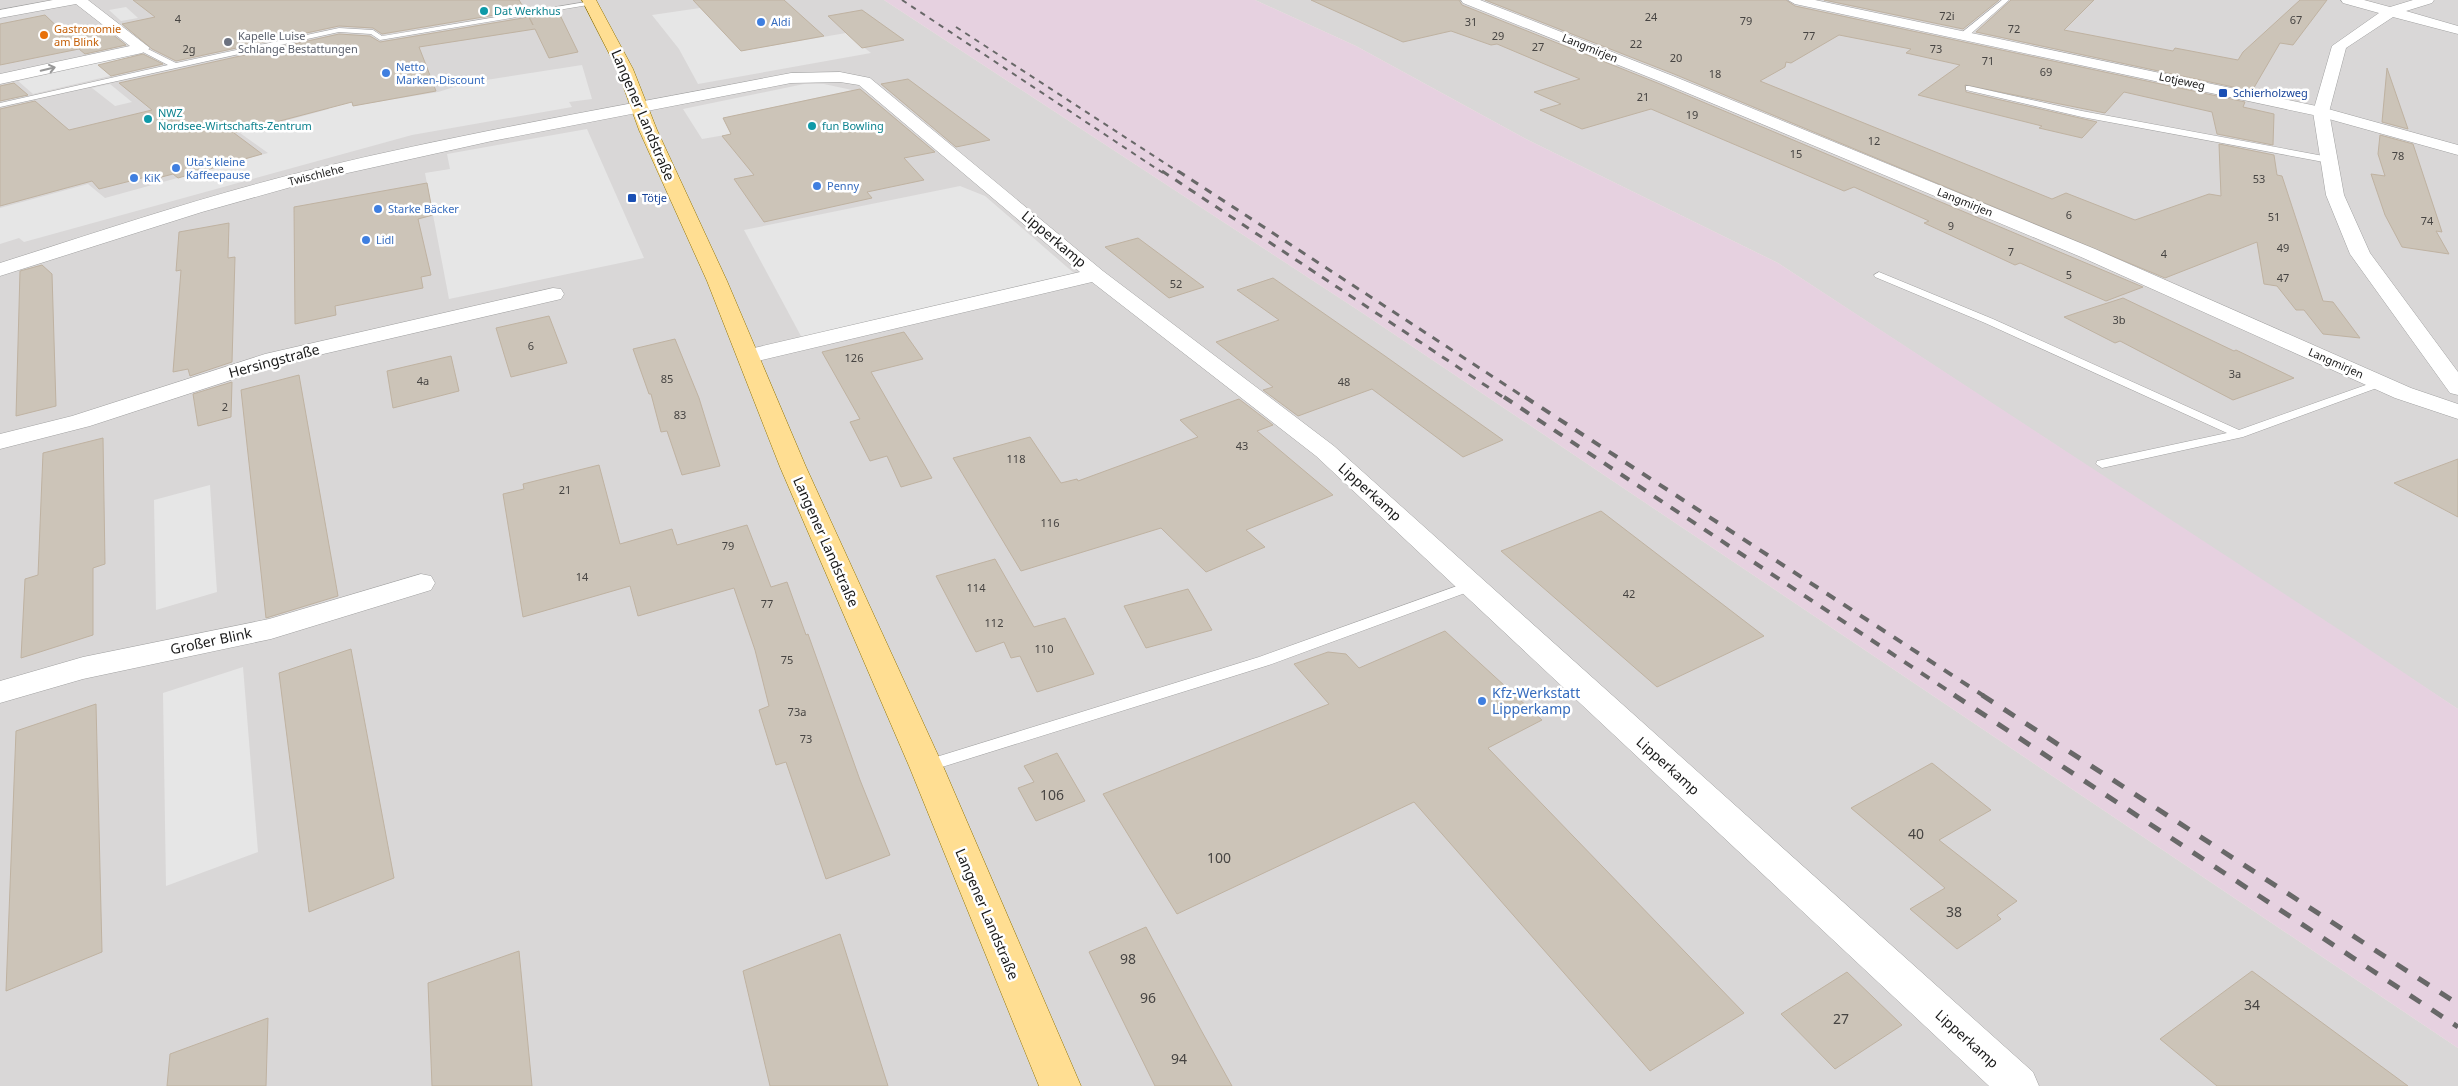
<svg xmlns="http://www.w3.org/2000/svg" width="2458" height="1086" font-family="'Noto Sans',sans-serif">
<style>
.residential{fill:#d9d7d7}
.industrial{fill:#e6d1e0}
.parking{fill:#e6e6e6}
.building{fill:#ccc4b8;stroke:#bfb2a1}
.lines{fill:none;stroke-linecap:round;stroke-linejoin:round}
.service-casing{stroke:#a1a1a1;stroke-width:1}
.minor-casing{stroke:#a1a1a1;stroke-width:1}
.tertiary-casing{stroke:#a1a1a1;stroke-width:1}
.primary-casing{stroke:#917300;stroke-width:1}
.service{fill:#fff;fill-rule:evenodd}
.minor{fill:#fff;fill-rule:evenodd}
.tertiary{fill:#fff;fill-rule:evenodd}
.primary{fill:#ffde92;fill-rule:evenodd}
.rail-far3{stroke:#686868;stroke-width:2;stroke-dasharray:5.5 5.5;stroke-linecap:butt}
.rail-far2{stroke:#686868;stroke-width:3;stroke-dasharray:8 8;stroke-linecap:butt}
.rail-far1{stroke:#686868;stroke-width:4;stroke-dasharray:10 10;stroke-linecap:butt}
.rail{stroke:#686868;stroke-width:5;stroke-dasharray:13 13;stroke-linecap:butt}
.oneway{stroke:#989898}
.culture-dot{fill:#0f9aa8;stroke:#fff;stroke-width:2}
.shop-dot{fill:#3f7fe0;stroke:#fff;stroke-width:2}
.food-dot{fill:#e8710a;stroke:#fff;stroke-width:2}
.worship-dot{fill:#6b7280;stroke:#fff;stroke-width:2}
.transit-dot{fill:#1a4fb4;stroke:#fff;stroke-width:2}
.labels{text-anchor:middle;stroke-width:5;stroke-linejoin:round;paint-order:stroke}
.far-culture-label{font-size:11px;fill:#0d838f;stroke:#fff;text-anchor:start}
.number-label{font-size:11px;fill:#464442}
.far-shop-label{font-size:11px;fill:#366cbe;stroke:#fff;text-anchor:start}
.far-food-label{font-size:11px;fill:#c56008;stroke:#fff;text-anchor:start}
.far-worship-label{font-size:11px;fill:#5b616d;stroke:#fff;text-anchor:start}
.far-street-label{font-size:11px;fill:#1a1a1a;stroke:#fff}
.far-transit-label{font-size:11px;fill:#164399;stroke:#fff;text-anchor:start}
.street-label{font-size:14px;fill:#1a1a1a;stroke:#fff}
.shop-label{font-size:14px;fill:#366cbe;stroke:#fff;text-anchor:start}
.near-number-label{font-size:14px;fill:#464442}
</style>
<rect width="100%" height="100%" fill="#edeadf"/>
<!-- residential -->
<g class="residential">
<polygon points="0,0 884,0 1361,312 2458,1048 2458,1086 0,1086"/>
<polygon points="1255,0 2458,0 2458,709 1778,263 1526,139 1356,46"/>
</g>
<!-- industrial -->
<polygon class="industrial" points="884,0 1255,0 1356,46 1526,139 1778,263 2355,640 2458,709 2458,1048 1361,312"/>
<!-- parking -->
<g class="parking">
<polygon points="126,7 138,18 121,21 109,10"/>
<polygon points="700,8 741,51 846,33 871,53 698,84 679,49 652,15"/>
<polygon points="132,55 148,67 33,94 18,81"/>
<polygon points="582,65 592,99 569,102 572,107 412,135 24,242 19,238 0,244 0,208 88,184 105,198 268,153 240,133 329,109 317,102 348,95 353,106 438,92 467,83"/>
<polygon points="110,84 132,102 115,106 92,88"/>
<polygon points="804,84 824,84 852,90 723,118 731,134 702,139 683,109"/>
<polygon points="587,129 644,258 449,299 425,173 450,169 447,154"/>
<polygon points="960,186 985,196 1075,274 802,338 744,230"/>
<polygon points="210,485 217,592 156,610 154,500"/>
<polygon points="243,667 258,852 166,886 163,693"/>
</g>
<!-- building -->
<g class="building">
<polygon points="133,0 519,0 525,10 382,34 373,28 339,26 176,61 152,49 122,24 155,17"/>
<polygon points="693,0 784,0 824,36 741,51"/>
<polygon points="1311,0 1459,0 1462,5 1660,84 2143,287 2106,301 2020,263 2015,265 1924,223 1929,221 1854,187 1844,191 1651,109 1582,129 1540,110 1561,104 1534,92 1580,79 1497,44 1491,45 1451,31 1403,42"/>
<polygon points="1485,0 1786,0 1795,6 2245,102 2243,107 2274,114 2273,145 2217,134 2212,112 2124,92 2105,113 1965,85 1966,92 2097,122 2082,138 2039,128 2042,126 1918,95 1960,65 1906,53 1911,49 1839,35 1791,63 1786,62 1785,67 1760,81 2052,199 2066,193 2135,220 2209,194 2221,196 2219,144 2274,155 2277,175 2282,176 2323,301 2333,302 2360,338 2323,334 2304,310 2296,310 2277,286 2264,284 2257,242 2165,278 1674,74"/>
<polygon points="1824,0 1999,0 1963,29"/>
<polygon points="2011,0 2094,0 2064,30 2173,51 2175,48 2238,60 2243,52 2300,0 2327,0 2293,45 2280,43 2252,91 1976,32"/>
<polygon points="862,10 904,40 862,48 828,16"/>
<polygon points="559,13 578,52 549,58 535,29 419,47 436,91 353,106 352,102 234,133 262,154 178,178 173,174 150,180 146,177 99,189 92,181 0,206 0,109 35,101 69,130 152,110 119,83 339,34 370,36 380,42 529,17 533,25 529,17"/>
<polygon points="45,15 66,35 103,27 126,45 85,54 79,49 0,65 0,24"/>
<polygon points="143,54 163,64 111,76 98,65"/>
<polygon points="2387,68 2408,129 2382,122"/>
<polygon points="908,79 990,140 956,147 881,84"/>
<polygon points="14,83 28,95 0,101 0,86"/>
<polygon points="860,89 935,152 904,158 924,180 867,192 872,198 764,222 734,179 754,175 722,136 731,134 723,118"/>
<polygon points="2380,135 2413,144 2442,232 2436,231 2449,254 2402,247 2385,215 2371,174 2385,176 2378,154"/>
<polygon points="427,183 433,215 418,219 431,275 421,277 423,288 335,306 336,315 295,324 294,207"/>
<polygon points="229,223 228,258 235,257 232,362 190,376 188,369 173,372 181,270 176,271 179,232"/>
<polygon points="1138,238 1204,287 1169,298 1105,247"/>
<polygon points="42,265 52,274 56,406 16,416 20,271"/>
<polygon points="1273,278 1385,356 1503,440 1463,457 1372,389 1298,416 1263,390 1273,387 1216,342 1279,320 1237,290"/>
<polygon points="2123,298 2234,351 2236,350 2294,378 2233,400 2120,341 2115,343 2064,317"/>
<polygon points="549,316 567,363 511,377 496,328"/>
<polygon points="904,332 923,359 871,372 932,478 901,487 887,456 870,461 850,422 860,419 822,352"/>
<polygon points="675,339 699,398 720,466 682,475 667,431 661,432 651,394 649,394 633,349"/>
<polygon points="451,356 459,391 393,408 387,371"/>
<polygon points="299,375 338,596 266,618 241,390"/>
<polygon points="232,382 231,417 198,426 193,394"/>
<polygon points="1239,399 1273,425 1257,431 1333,495 1246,530 1265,547 1206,572 1161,528 1021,571 953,458 1030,437 1061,483 1077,479 1078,481 1198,437 1180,420"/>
<polygon points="103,438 105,564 93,568 93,635 21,658 25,579 38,575 43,453"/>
<polygon points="2458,459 2458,517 2394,483"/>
<polygon points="599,465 620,544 672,529 677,545 747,525 771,587 787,582 806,635 808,634 860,780 890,855 826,879 786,762 776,765 759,710 769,706 755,650 734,588 638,616 630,586 523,617 503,494 524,489 523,484"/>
<polygon points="1601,511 1764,636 1657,687 1501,551"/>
<polygon points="995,559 1034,627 1065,618 1094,674 1037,692 1020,656 1011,658 1004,642 976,652 936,576"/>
<polygon points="1188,589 1212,630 1146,648 1124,606"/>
<polygon points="1445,631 1542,720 1488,748 1744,1013 1650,1071 1414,802 1177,914 1103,794 1329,704 1294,664 1328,652 1346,654 1359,668"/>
<polygon points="351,649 394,878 309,912 279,673"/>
<polygon points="96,704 102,952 6,991 16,731"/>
<polygon points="1057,753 1085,801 1036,821 1018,788 1034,782 1024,766"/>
<polygon points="1932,763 1991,810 1939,840 2017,901 1997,915 2001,919 1957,949 1910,909 1945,888 1851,808"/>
<polygon points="1146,927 1201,1030 1232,1086 1155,1086 1089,952"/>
<polygon points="840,934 888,1086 770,1086 743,971"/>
<polygon points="519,951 532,1086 432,1086 428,983"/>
<polygon points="2252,971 2408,1086 2217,1086 2160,1039"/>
<polygon points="1847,972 1902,1025 1835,1069 1781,1014"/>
<polygon points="268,1018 266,1086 167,1086 170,1054"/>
</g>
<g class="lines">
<defs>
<g id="service">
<polygon points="2002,0 2009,0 1966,38 1960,38 1960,34"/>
<polygon points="592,1 594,4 380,40 371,34 339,32 0,107 0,103 168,65 139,50 139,46 142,46 176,63 339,28 373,30 382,36"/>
<polygon points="1969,86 2082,111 2329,157 2333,160 2329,163 2082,117 1966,90 1966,86"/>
<polygon points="1879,272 1993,319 2239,430 2377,381 2381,379 2387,383 2385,385 2243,437 2102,468 2096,464 2097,461 2227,433 1985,323 1875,277 1874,275"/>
<polygon points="1471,581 1476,583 1478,586 1476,589 1269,665 926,772 920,770 918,766 920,762 1259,657"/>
</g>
<g id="minor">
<polygon points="53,0 88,0 150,48 142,53 0,84 0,74 130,46 76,4 0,18 0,10"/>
<polygon points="1461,0 1480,0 1673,76 2095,249 2411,388 2458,404 2458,419 2395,398 2081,257 1661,82 1463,3"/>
<polygon points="2341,0 2364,0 2390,7 2413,0 2434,0 2432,3 2406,11 2458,26 2458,34 2393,17 2346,48 2329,112 2344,195 2370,253 2458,372 2458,395 2450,393 2350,254 2326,195 2313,112 2332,46 2379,13 2343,3"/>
<path d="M840 72 870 78 1103 271 1334 446 2033 1072 2039 1086H1989L1316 456 1092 282 749 363 741 361 738 356 741 351 1080 272 859 85 840 82 791 83 492 141 316 180 202 212 0 276V263C104 230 207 195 314 169 471 131 632 104 791 73Z"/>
<polygon points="553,288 561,289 564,294 561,299 280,364 90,426 0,449 0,434 72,416 265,354"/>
<polygon points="421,574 431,576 435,583 431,590 271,639 83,679 0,703 0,681 83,657 269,619"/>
</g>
<polygon id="tertiary" points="1788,0 1815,0 2321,107 2458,145 2458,155 2318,116 1795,4"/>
<polygon id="primary" points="582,0 596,0 633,69 657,130 727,281 806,467 943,766 1081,1086 1039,1086 909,766 780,467 707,281 639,130 617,69"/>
</defs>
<!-- service casing -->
<use href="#service" class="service-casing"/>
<!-- minor casing -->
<use href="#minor" class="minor-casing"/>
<!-- tertiary casing -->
<use href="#tertiary" class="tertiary-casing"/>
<!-- primary casing -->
<use href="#primary" class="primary-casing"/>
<!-- service -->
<use href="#service" class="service"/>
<!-- minor -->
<use href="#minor" class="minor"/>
<!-- tertiary -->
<use href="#tertiary" class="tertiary"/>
<!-- primary -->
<use href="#primary" class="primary"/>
<!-- rail-far3 -->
<g class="rail-far3">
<polyline points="902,0 1163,173"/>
<polyline points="956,27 1180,173"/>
</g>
<!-- rail-far2 -->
<g class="rail-far2">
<polyline points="1162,171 1506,399"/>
<polyline points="1178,171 1527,399"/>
</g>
<!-- rail-far1 -->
<g class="rail-far1">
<polyline points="1504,397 1956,696"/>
<polyline points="1525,397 1984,696"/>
</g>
<!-- rail -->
<g class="rail">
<polyline points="1954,695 2458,1027"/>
<polyline points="1982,695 2458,1004"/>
</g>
</g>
<!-- one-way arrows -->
<defs><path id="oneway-shaft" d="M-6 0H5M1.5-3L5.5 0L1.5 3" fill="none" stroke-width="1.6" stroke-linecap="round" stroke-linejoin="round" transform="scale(1.25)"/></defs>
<use class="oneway" href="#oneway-shaft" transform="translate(48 69) rotate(-13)"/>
<!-- markers -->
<g class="culture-dot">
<circle cx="484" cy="11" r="5"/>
<circle cx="148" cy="119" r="5"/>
<circle cx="812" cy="126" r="5"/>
</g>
<g class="shop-dot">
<circle cx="761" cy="22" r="5"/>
<circle cx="386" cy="73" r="5"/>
<circle cx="176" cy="168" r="5"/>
<circle cx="134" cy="178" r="5"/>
<circle cx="817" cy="186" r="5"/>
<circle cx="378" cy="209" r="5"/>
<circle cx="366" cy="240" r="5"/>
<circle cx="1482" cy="701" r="5"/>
</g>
<circle class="food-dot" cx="44" cy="35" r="5"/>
<circle class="worship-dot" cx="228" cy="42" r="5"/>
<g class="transit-dot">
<rect x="2218" y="88" width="10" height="10" rx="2.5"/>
<rect x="627" y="193" width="10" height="10" rx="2.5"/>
</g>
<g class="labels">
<!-- far-culture labels -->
<g class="far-culture-label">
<text x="494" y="15">Dat Werkhus</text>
<text x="158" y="117">NWZ<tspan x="158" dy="13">Nordsee-Wirtschafts-Zentrum</tspan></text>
<text x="822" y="130">fun Bowling</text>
</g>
<!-- number labels -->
<g class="number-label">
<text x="1947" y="20">72i</text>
<text x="1651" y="21">24</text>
<text x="178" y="23">4</text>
<text x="2296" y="24">67</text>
<text x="1746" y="25">79</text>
<text x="1471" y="26">31</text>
<text x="2014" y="33">72</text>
<text x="1498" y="40">29</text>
<text x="1809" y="40">77</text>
<text x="1636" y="48">22</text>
<text x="1538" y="51">27</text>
<text x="189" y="53">2g</text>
<text x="1936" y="53">73</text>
<text x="1676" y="62">20</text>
<text x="1988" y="65">71</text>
<text x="2046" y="76">69</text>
<text x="1715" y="78">18</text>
<text x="1643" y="101">21</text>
<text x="1692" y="119">19</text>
<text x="1874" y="145">12</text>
<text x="1796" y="158">15</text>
<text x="2398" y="160">78</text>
<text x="2259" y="183">53</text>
<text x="2069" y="219">6</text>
<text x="2274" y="221">51</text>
<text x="2427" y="225">74</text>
<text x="1951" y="230">9</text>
<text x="2283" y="252">49</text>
<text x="2011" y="256">7</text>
<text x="2164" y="258">4</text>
<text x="2069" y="279">5</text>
<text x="2283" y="282">47</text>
<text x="1176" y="288">52</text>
<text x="2119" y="324">3b</text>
<text x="531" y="350">6</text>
<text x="854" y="362">126</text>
<text x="2235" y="378">3a</text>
<text x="667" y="383">85</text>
<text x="423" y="385">4a</text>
<text x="1344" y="386">48</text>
<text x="225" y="411">2</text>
<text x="680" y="419">83</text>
<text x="1242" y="450">43</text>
<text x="1016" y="463">118</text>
<text x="565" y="494">21</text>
<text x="1050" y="527">116</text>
<text x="728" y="550">79</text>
<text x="582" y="581">14</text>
<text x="976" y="592">114</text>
<text x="1629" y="598">42</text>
<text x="767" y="608">77</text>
<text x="994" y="627">112</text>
<text x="1044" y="653">110</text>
<text x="787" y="664">75</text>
<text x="797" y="716">73a</text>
<text x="806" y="743">73</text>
</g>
<!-- far-shop labels -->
<g class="far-shop-label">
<text x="771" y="26">Aldi</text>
<text x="396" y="71">Netto<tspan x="396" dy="13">Marken-Discount</tspan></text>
<text x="186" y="166">Uta's kleine<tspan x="186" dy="13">Kaffeepause</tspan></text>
<text x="144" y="182">KiK</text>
<text x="827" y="190">Penny</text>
<text x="388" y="213">Starke Bäcker</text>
<text x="376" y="244">Lidl</text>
</g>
<!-- far-food labels -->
<g class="far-food-label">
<text x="54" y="33">Gastronomie<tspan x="54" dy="13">am Blink</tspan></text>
</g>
<!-- far-worship labels -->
<g class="far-worship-label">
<text x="238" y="40">Kapelle Luise<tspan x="238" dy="13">Schlange Bestattungen</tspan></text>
</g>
<!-- far-street labels -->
<g class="far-street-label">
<text transform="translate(1590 48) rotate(22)" y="4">Langmirjen</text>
<text transform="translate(2182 81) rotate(12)" y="4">Lotjeweg</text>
<text transform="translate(316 175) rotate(-14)" y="4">Twischlehe</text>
<text transform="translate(1965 202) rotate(22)" y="4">Langmirjen</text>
<text transform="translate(2336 363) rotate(24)" y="4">Langmirjen</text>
</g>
<!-- far-transit labels -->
<g class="far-transit-label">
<text x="2233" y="97">Schierholzweg</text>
<text x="642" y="202">Tötje</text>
</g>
<!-- street labels -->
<g class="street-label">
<text transform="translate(643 115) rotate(67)" y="5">Langener Landstraße</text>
<text transform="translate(1054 239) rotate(40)" y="5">Lipperkamp</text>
<text transform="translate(274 361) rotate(-15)" y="5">Hersingstraße</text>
<text transform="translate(1370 492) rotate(42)" y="5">Lipperkamp</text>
<text transform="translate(826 542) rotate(66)" y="5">Langener Landstraße</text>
<text transform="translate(211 641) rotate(-12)" y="5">Großer Blink</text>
<text transform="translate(1668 766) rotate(42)" y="5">Lipperkamp</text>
<text transform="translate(987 914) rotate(67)" y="5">Langener Landstraße</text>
<text transform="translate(1967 1039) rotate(42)" y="5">Lipperkamp</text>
</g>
<!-- shop labels -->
<g class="shop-label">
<text x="1492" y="698">Kfz-Werkstatt<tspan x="1492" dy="16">Lipperkamp</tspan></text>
</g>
<!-- near-number labels -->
<g class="near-number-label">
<text x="1052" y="800">106</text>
<text x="1916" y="839">40</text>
<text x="1219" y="863">100</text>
<text x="1954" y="917">38</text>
<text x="1128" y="964">98</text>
<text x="1148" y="1003">96</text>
<text x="2252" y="1010">34</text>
<text x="1841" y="1024">27</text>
<text x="1179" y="1064">94</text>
</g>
</g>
</svg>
